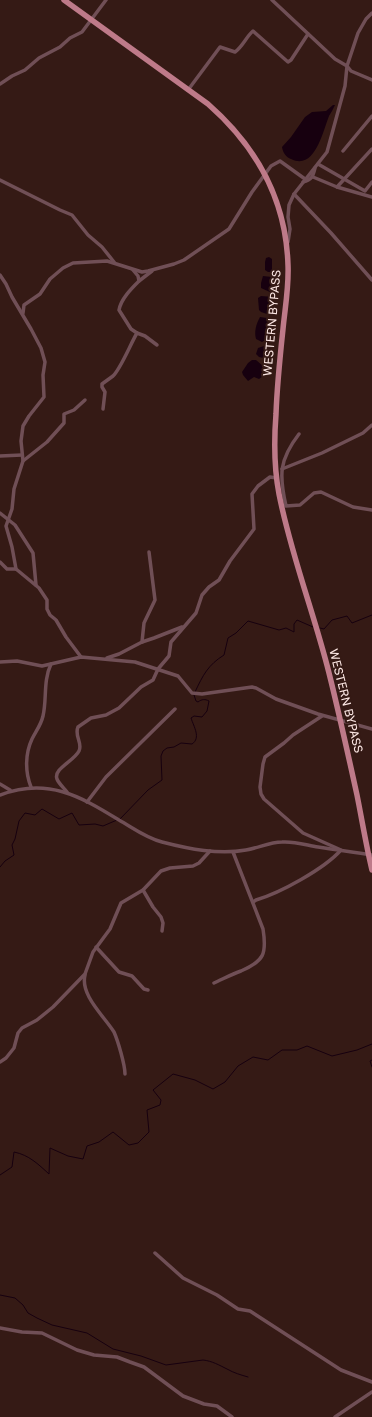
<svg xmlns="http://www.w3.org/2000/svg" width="372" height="1417" font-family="'Golos Text',sans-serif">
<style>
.water{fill:#17000f}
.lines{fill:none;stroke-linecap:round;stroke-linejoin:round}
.stream{stroke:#17000f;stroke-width:1}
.street{stroke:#704f56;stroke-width:3.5}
.primary{stroke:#be7a89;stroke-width:5.5}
.labels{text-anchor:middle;stroke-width:4;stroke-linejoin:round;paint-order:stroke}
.street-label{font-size:12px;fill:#fce7e4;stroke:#351a15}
</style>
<rect width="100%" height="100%" fill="#351a15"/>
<!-- water -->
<g class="water">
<path d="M333 105H335C333 109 331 113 329 116 323 131 315 171 291 159 286 157 283 153 282 147L291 137 305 117 312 112 326 111Z"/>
<polygon points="269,257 272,259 272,272 268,272 265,270 265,262 266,258"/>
<polygon points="263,276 272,277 274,278 275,288 272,293 261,288 261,283"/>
<polygon points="261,296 274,297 272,311 270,315 261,312 259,310 258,298"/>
<path d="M260 317 267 318 269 320 267 339 262 342 256 339C254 332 256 324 260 317Z"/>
<polygon points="267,345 271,347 268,359 259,357 256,354 258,348"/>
<polygon points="252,360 256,360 263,366 263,376 259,379 254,377 248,381 243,375 242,372 248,363"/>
</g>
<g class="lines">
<!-- stream -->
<g class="stream">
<polyline points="320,628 324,629 332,620 347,616 352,623 372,615"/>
<path d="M195 692C203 675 208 665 224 655L228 638 236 633 248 621 279 630 286 628 294 632V624L297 620 313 627"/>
<path d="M120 819 148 790 162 780 161 756 163 751 167 748 174 747 181 743 192 744C201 738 194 727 191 718L194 716 202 717 207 711 209 701C205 699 202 699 198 702L196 701 194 695"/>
<polyline points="0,867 5,861 14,855 12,845 15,839 19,821 25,813 35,815 42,809 59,819 72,813 79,825 95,824 103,826 117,820"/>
<polyline points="372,1060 370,1061 372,1067"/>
<path d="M0 1175 12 1167 14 1152C29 1155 38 1164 49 1174L50 1148 68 1156 83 1159 87 1146 99 1142 113 1132 129 1145 138 1143 149 1132 147 1110 160 1105 161 1100 153 1090 173 1074 195 1080 213 1089 225 1082 238 1066 253 1057 268 1060 282 1050H297L307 1046 332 1056 357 1050 372 1044"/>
<path d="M0 1295 15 1298 23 1305 28 1313 37 1318 52 1325 87 1333 113 1349 141 1356 166 1365 203 1360C212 1361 219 1365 227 1369 234 1373 241 1375 248 1377"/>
</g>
<!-- street -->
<g class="street">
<polyline points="272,0 335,59 347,66 351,71 372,80"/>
<polyline points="0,84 12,76 25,70 39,58 60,47 70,38 82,32 106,0"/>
<path d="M188 90 220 47 235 52C243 46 246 37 253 31L288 62 291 60 308 34"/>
<polyline points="343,151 372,116"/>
<polyline points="318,164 365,191 372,182"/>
<polyline points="313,177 337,187 372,197"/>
<polyline points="0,180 60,210 72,215 88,235 102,247 114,262"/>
<path d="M303 182C312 180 313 176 315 168"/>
<polyline points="337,187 372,149"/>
<polyline points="294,194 331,233 372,280"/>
<polyline points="288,242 290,229 288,217 289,205 294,194 327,152 345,86 347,66 358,33 366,19 372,13"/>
<path d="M133 270 138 276 139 281C131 289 121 299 119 310L131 329 137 333 145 336 157 345"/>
<polyline points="0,275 6,284 12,297 31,329 41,348 45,362 43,375 44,397 29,416 23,426 21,441 23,461 14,489 12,509 6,526 12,547 16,569 39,588 47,600 47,609 50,615 56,620 66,637 81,657"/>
<polyline points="139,281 152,271"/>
<polyline points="23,313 24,305 40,294 50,279 63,268 73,263 107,261 142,272 148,271 174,264 184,260 229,229 252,192 271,166 280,161 305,179"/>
<path d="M103 409 105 392 102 387V384C106 381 109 379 113 376 121 368 130 345 137 333"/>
<path d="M299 434C279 460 279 475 286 506L300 505 314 493 321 492 353 507 372 510"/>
<polyline points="0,456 22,455"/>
<polyline points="23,461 47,442 64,423 64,414 74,410 85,400"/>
<polyline points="282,469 322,453 363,433 372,425"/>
<polyline points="0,513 15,525 33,553 36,585"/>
<polyline points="0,562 7,569 16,569"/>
<polyline points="142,642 144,623 155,600 149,552"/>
<polyline points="107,658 119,654 142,642 154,638 182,627"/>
<polyline points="0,662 17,661 42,666 81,657 135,662 178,676 192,693 202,694 252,687 256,688 276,699 318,714 372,729"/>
<polyline points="0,784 10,790"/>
<path d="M31 787C25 772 25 754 32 739 36 731 41 725 43 716 47 699 43 681 51 664"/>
<path d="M67 792C64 788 59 784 57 779 53 769 74 761 79 751 83 743 74 736 78 727L91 718 106 715 119 708 141 687 153 680 158 669 169 656 171 642 196 613 202 595 209 587 219 580 230 561 254 529 252 494 258 486 270 477 277 478"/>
<path d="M0 795C47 777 80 796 119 820 133 828 146 838 162 842 189 849 219 855 246 850 258 848 270 842 282 842 294 841 306 845 318 847 336 850 354 852 372 855"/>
<polyline points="87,802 106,777 175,709"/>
<polyline points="143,890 153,907 161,917 163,923 162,931"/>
<path d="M253 902 256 900C280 893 324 869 341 850L303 833 264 799 261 794 260 787 263 764 265 757 284 743 293 735 322 716"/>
<polyline points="96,947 119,972 132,976 144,989 148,990"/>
<path d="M85 975C80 995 104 1016 114 1032 118 1041 125 1065 125 1074"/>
<path d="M214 983C223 979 232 974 241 971 264 961 267 954 263 929L233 852"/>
<polyline points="0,1062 6,1058 14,1048 18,1033 22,1028 37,1020 53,1007 85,974 93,952 110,929 121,903 143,890 161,871 170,868 193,866 199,863 210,851"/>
<polyline points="155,1253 183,1278 217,1295 238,1309 250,1311 341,1370 372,1382"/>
<polyline points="0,1328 22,1332 42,1333 77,1350 94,1355 117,1357 130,1362 144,1367 183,1396 204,1404 217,1406 232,1417"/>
<polyline points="335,1417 372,1392"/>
</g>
<!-- primary -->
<path class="primary" d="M64 0 208 104C257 147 286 199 288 265 289 287 285 308 283 329 280 357 277 386 276 414 274 440 274 468 279 494 291 555 314 613 329 673 339 713 348 754 357 795 362 820 366 845 372 870"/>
</g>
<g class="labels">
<!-- street labels -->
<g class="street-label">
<text transform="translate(272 323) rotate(-85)" y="4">WESTERN BYPASS</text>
<text transform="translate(346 701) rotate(76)" y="4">WESTERN BYPASS</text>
</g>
</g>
</svg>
